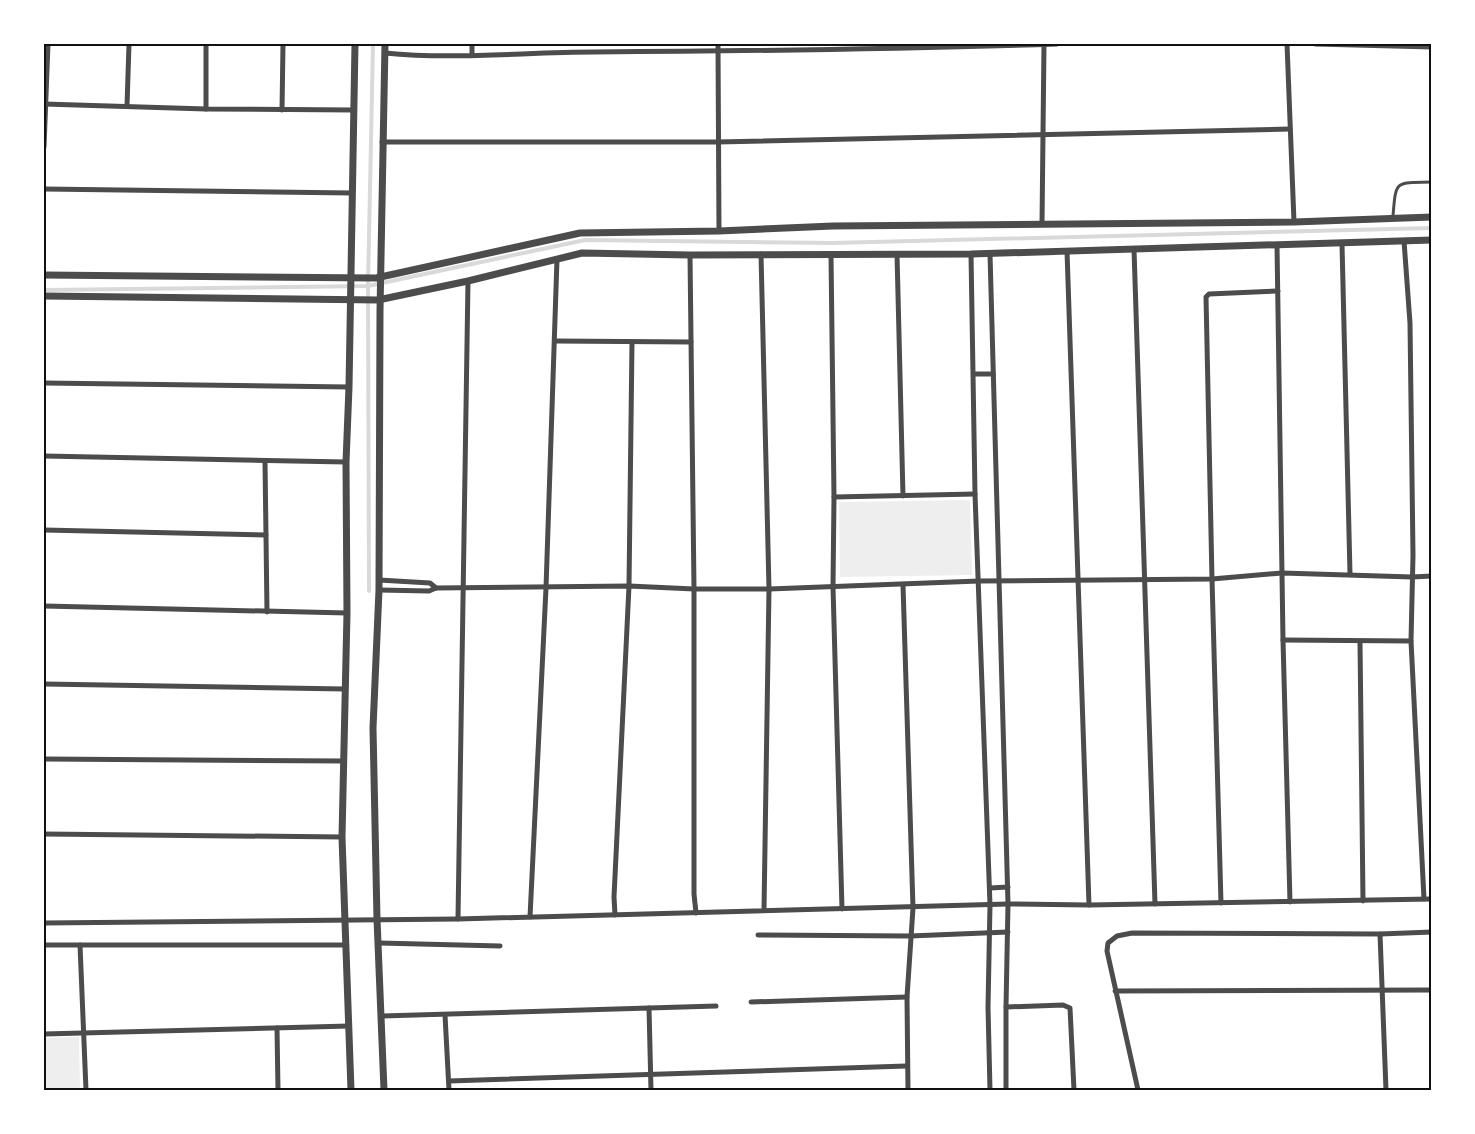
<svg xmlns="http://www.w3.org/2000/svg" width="1475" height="1134" font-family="Signika,sans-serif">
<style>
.green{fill:#eee}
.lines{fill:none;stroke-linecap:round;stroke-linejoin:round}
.stream{stroke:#d9d9d9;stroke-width:4}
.service{stroke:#4c4c4c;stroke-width:3}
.minor{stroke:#4c4c4c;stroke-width:5}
.tertiary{stroke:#4c4c4c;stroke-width:7}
.neatline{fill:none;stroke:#111;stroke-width:2}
</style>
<rect width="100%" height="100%" fill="#fff"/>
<!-- green -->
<g class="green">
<polygon points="970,500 972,575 840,577 839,502"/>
<polygon points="79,1037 80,1090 44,1090 44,1038"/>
</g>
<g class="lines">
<!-- stream -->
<g class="stream">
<polyline points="44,290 368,286 585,240 833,243 1432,228"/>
<polyline points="369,591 368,286 373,44"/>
</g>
<!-- service -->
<path class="service" d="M1393 216C1396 179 1395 183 1432 182"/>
<!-- minor -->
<g class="minor">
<polyline points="718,44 719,231"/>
<polyline points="1287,44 1294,222"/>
<polyline points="1316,44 1432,47"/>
<path d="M385 53C454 60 525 52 594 52 748 51 903 49 1057 44"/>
<polyline points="472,55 472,44"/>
<polyline points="44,104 206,109 354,110"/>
<polyline points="127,106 129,44"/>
<polyline points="206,109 206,44"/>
<polyline points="282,110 283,44"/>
<polyline points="382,142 717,142 1290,129"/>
<polyline points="44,147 48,44"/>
<polyline points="44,189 352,193"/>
<polyline points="1042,224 1044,44"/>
<polyline points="1404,241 1410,323 1413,555 1411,641 1424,899"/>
<polyline points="1342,244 1350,574"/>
<polyline points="1277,245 1283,640 1290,902"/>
<polyline points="1134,249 1155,904"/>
<polyline points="1067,251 1089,905"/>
<polyline points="761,254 769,589 764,910"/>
<polyline points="897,254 903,496"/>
<polyline points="971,254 975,494 990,905 988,1007 990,1090"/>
<polyline points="990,254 1008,904 1006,1007 1006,1090"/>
<polyline points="690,255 694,589 694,894 696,913"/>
<polyline points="831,255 834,497 833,587 842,909"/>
<polyline points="555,341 691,342"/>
<polyline points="974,374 993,374"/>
<polyline points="44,383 349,387"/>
<polyline points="44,456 346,462"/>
<polyline points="265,461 267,612"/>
<polyline points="834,497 975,494"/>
<polyline points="44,530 266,535"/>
<polyline points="379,580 430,583 436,588"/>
<polyline points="903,585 913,908 907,997 908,1090"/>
<polyline points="379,590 429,591 436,588 629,586 694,589 769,589 979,581 1212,579 1282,573 1412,577 1432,576"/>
<polyline points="44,606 347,613"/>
<polyline points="1283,640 1411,641"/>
<polyline points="1360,642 1363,901"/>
<polyline points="44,684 345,689"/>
<polyline points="44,759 344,761"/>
<polyline points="44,834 342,837"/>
<polyline points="990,888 1008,887"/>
<polyline points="1221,903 1212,579 1206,297 1209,294 1278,291"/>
<polyline points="615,915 614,897 629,586 632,342"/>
<polyline points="530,917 546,588 557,259"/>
<polyline points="458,919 468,281"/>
<polyline points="44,923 458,919 1008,904 1089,905 1432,899"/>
<polyline points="1380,934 1386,1090"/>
<polyline points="758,935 910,936 1008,932"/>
<polyline points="379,943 500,946"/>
<polyline points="44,945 345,945"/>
<polyline points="80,945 86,1090"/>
<polyline points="1115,991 1432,990"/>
<polyline points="751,1002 907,997"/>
<polyline points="1006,1007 1063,1005 1070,1008 1074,1090"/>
<polyline points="649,1008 716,1006"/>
<polyline points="445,1015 449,1090"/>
<polyline points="382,1016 649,1008 651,1090"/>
<polyline points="277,1028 278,1090"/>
<polyline points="44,1034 349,1026"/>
<polyline points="449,1081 906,1066"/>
<polyline points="1138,1090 1107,951 1108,943 1117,936 1132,933 1380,934 1432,932"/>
</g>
<!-- tertiary -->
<g class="tertiary">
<polyline points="44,275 376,278 580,233 719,231 833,226 1294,222 1432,217"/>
<polyline points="44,296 378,300 468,281 582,253 690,255 971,254 1432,240"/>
<polyline points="351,1090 342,837 347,613 346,462 349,387 355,44"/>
<polyline points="384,1090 377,919 373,728 379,590 380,311 385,44"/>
</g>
</g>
<!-- border -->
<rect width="1475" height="1134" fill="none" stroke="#ffffff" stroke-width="90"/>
<rect x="45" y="45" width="1385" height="1044" class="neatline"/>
</svg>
